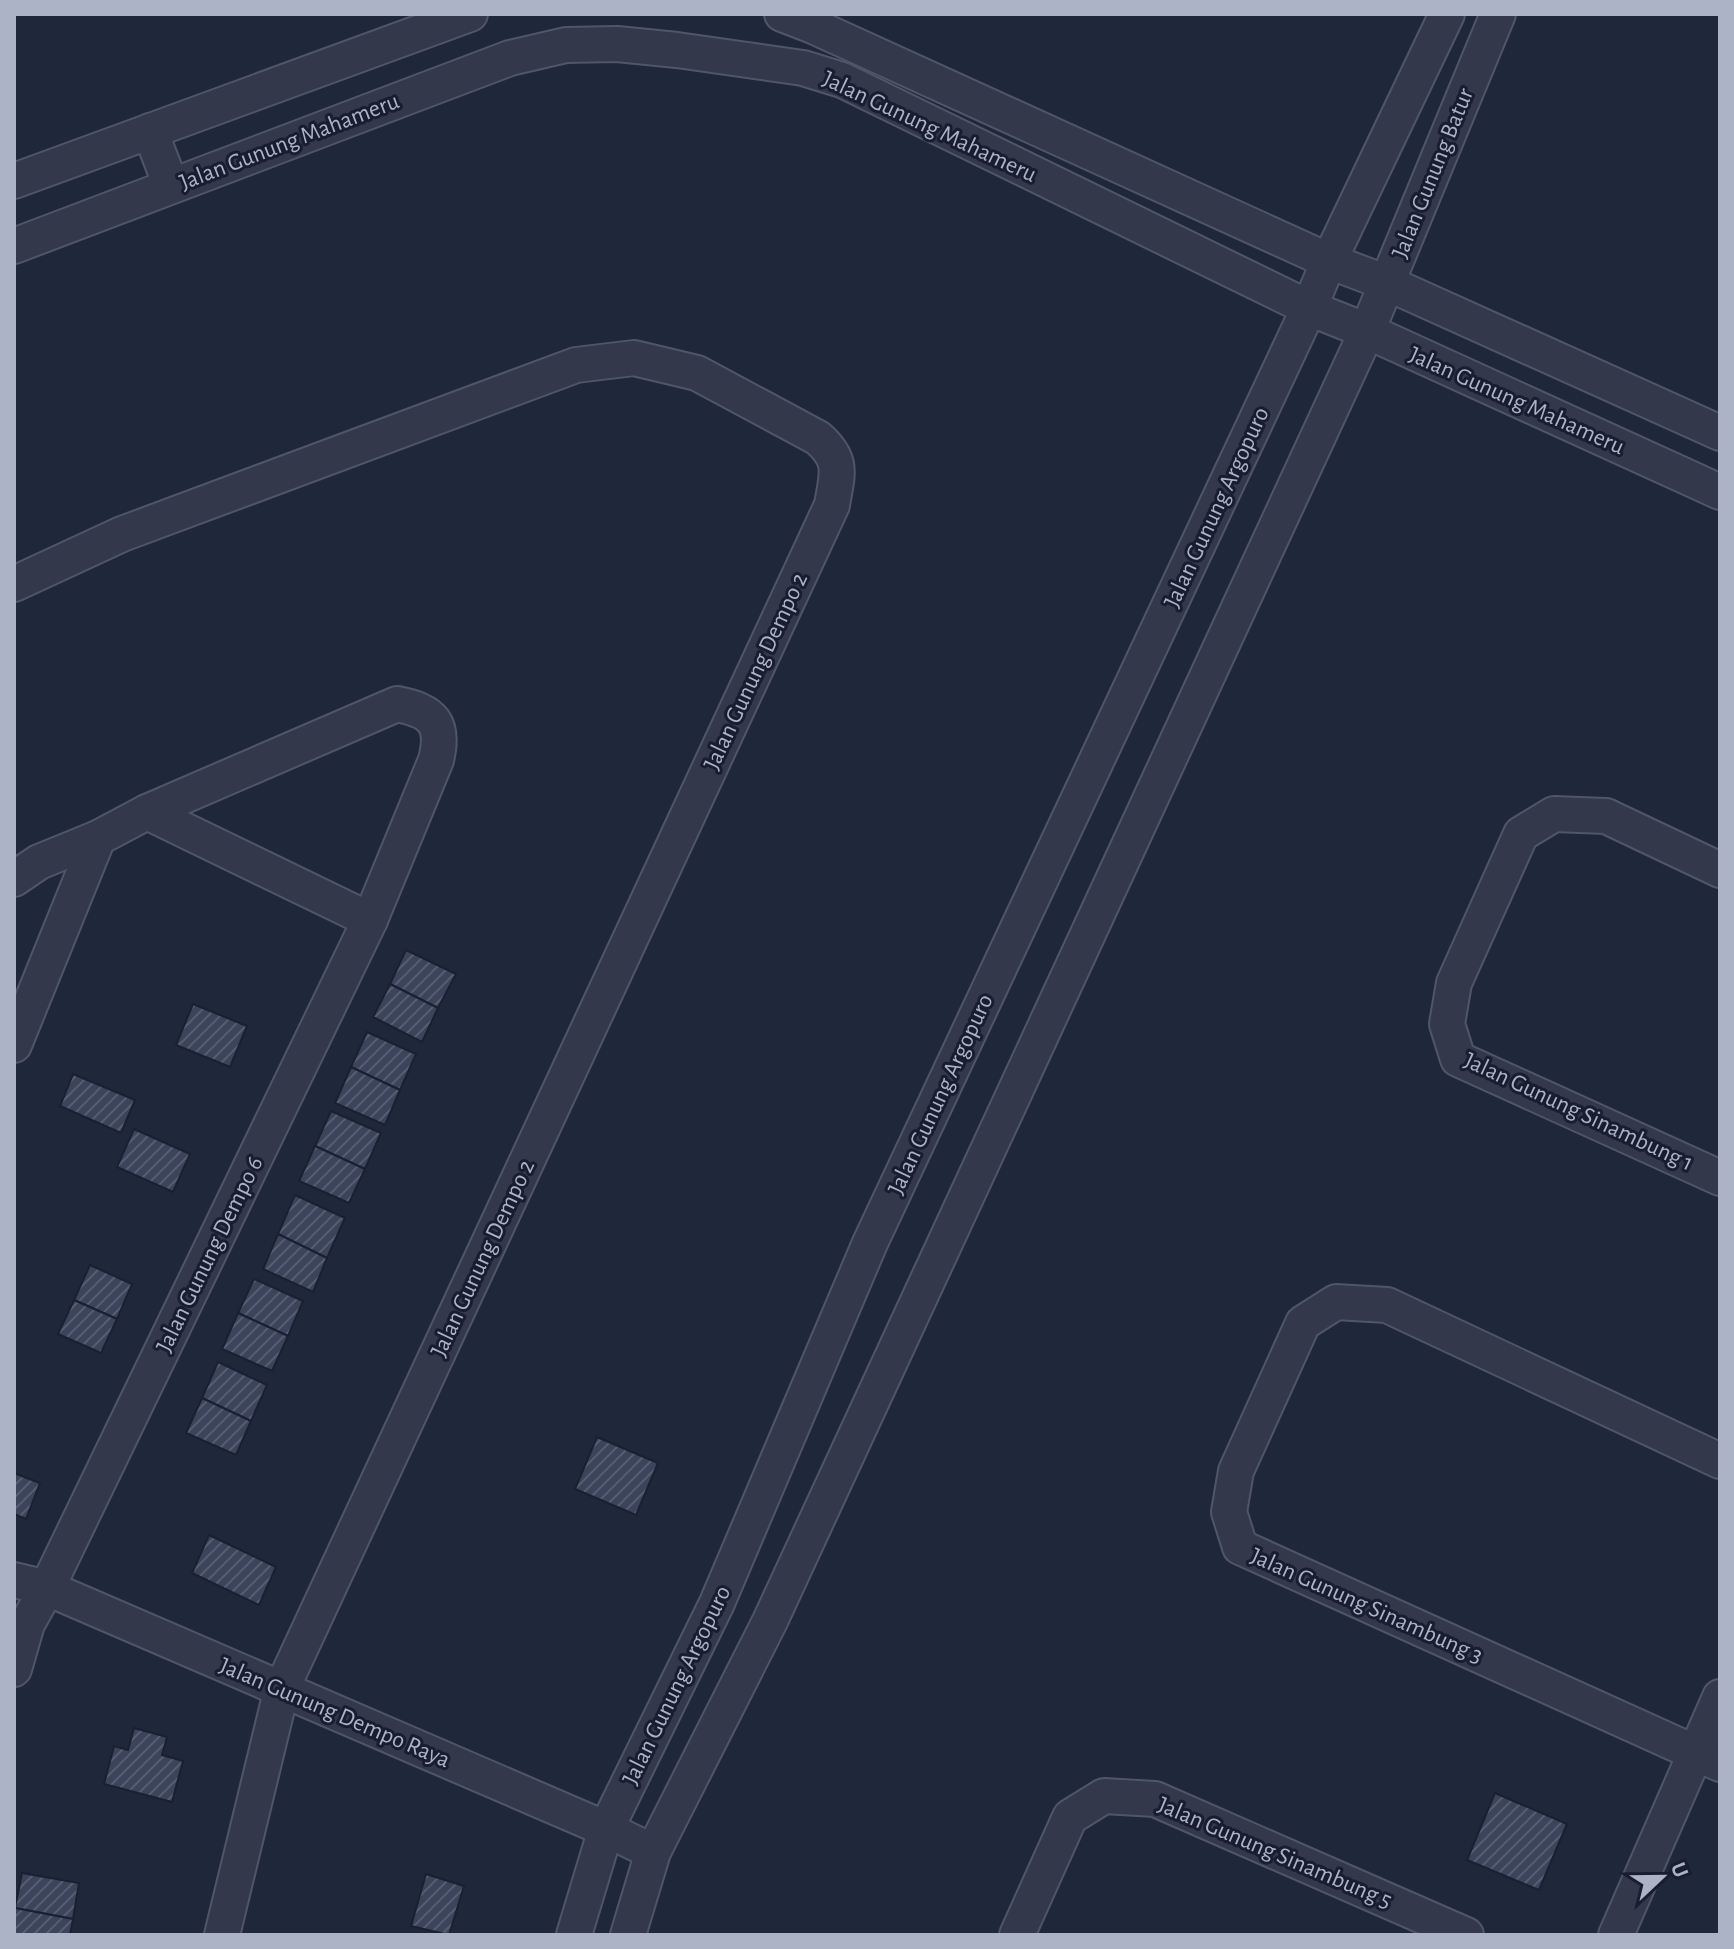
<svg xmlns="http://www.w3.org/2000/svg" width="1734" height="1949" font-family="'Alegreya Sans',sans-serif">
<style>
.building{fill:url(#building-hatch);stroke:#1a2031;stroke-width:2}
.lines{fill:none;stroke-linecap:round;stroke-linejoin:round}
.street-casing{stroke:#505668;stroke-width:38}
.street{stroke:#33394a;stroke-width:34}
.labels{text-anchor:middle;stroke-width:6;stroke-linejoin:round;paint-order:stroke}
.street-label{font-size:24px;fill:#adb3c7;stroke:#181e2f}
</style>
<defs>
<pattern id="building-hatch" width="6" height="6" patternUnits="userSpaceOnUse" patternTransform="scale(2)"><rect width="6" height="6" fill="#3b445b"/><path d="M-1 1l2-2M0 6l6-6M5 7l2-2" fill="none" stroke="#555d71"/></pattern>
</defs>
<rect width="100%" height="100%" fill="#1f273a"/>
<!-- building -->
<g class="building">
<polygon points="406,950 456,974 438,1008 390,984"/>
<polygon points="390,984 438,1008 422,1042 373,1017"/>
<polygon points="193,1004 247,1026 230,1067 176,1045"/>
<polygon points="367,1032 416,1054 400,1090 351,1067"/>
<polygon points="351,1067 400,1090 385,1125 335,1103"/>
<polygon points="73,1074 135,1100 121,1133 60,1106"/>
<polygon points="331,1111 381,1133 365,1169 315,1146"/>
<polygon points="134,1129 190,1154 173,1192 117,1167"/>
<polygon points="315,1146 365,1169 349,1203 299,1181"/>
<polygon points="295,1195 345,1218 327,1258 278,1234"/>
<polygon points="278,1234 327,1258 313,1292 263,1269"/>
<polygon points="90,1265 132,1284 117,1319 74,1300"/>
<polygon points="254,1279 303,1301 288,1336 238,1313"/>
<polygon points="74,1300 117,1319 101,1353 58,1334"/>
<polygon points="238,1313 288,1336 272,1371 222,1349"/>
<polygon points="218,1362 267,1385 251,1421 202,1398"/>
<polygon points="202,1398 251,1421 236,1455 186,1433"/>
<polygon points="597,1437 658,1463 636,1515 575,1489"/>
<polygon points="14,1473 40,1483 26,1519 14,1514"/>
<polygon points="209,1535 276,1567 259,1605 192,1573"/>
<polygon points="134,1728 167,1737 162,1755 183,1761 172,1802 104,1784 114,1746 128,1750"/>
<polygon points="1495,1793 1567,1824 1539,1890 1467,1860"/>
<polygon points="22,1873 79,1883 73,1919 15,1908"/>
<polygon points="426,1874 464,1886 449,1935 411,1926"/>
<polygon points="15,1908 73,1919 70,1935 14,1935"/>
</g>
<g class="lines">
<defs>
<g id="street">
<polyline points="782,14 813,26 1329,261 1387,283 1720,433"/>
<polyline points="150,131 171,186"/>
<polyline points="14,181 470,14"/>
<polyline points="14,246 510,58 566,45 617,44 677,50 803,68 842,80 1309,308 1367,331 1720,492"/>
<path d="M14 584 122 534 576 365 634 358 697 373 818 438C844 461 837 474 832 505L282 1688 222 1935"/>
<polyline points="147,812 370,920"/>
<polyline points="1720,870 1606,816 1554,814 1521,834 1454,983 1447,1024 1458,1059 1720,1178"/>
<polyline points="14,879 39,862 98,838"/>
<path d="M14 1045 98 838 147 812 397 704C433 711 445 723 436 760L370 920 47 1588 27 1624 14 1669"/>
<polyline points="1720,1461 1387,1305 1336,1302 1303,1323 1236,1471 1229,1512 1240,1547 1720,1764"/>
<polyline points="14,1580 47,1588 606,1829 653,1852"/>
<polyline points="574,1935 606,1829 717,1603 870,1243 1309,308 1329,261 1447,14"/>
<polyline points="628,1935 653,1852 770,1621 1367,331 1498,14"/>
<polyline points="1017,1935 1070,1817 1104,1796 1155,1799 1466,1935"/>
<polyline points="1616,1935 1720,1697"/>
</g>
</defs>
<!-- street casing -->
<use href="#street" class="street-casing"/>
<!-- street -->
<use href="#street" class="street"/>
</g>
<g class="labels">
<!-- street labels -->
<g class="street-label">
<text transform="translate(930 126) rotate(25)" y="8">Jalan Gunung Mahameru</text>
<text transform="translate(289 141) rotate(-21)" y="8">Jalan Gunung Mahameru</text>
<text transform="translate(1432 173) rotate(-68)" y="8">Jalan Gunung Batur</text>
<text transform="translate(1517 400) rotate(24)" y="8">Jalan Gunung Mahameru</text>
<text transform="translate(1216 507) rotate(-65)" y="8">Jalan Gunung Argopuro</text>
<text transform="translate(755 671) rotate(-65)" y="8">Jalan Gunung Dempo 2</text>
<text transform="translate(940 1094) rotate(-65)" y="8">Jalan Gunung Argopuro</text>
<text transform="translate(1579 1111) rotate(25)" y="8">Jalan Gunung Sinambung 1</text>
<text transform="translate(209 1254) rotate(-64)" y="8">Jalan Gunung Dempo 6</text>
<text transform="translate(482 1258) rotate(-65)" y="8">Jalan Gunung Dempo 2</text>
<text transform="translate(1367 1605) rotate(24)" y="8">Jalan Gunung Sinambung 3</text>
<text transform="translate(676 1685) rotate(-64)" y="8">Jalan Gunung Argopuro</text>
<text transform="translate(335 1712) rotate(23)" y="8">Jalan Gunung Dempo Raya</text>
<text transform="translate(1275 1852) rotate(23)" y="8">Jalan Gunung Sinambung 5</text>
</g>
</g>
<!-- border -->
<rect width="1734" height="1949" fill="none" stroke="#adb3c7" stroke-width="32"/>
<!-- north arrow -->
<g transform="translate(1662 1877) rotate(68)" stroke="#181e2f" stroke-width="6" paint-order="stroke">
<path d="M0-6L14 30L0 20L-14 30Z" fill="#adb3c7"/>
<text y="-12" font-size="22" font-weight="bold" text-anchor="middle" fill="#adb3c7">U</text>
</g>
</svg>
